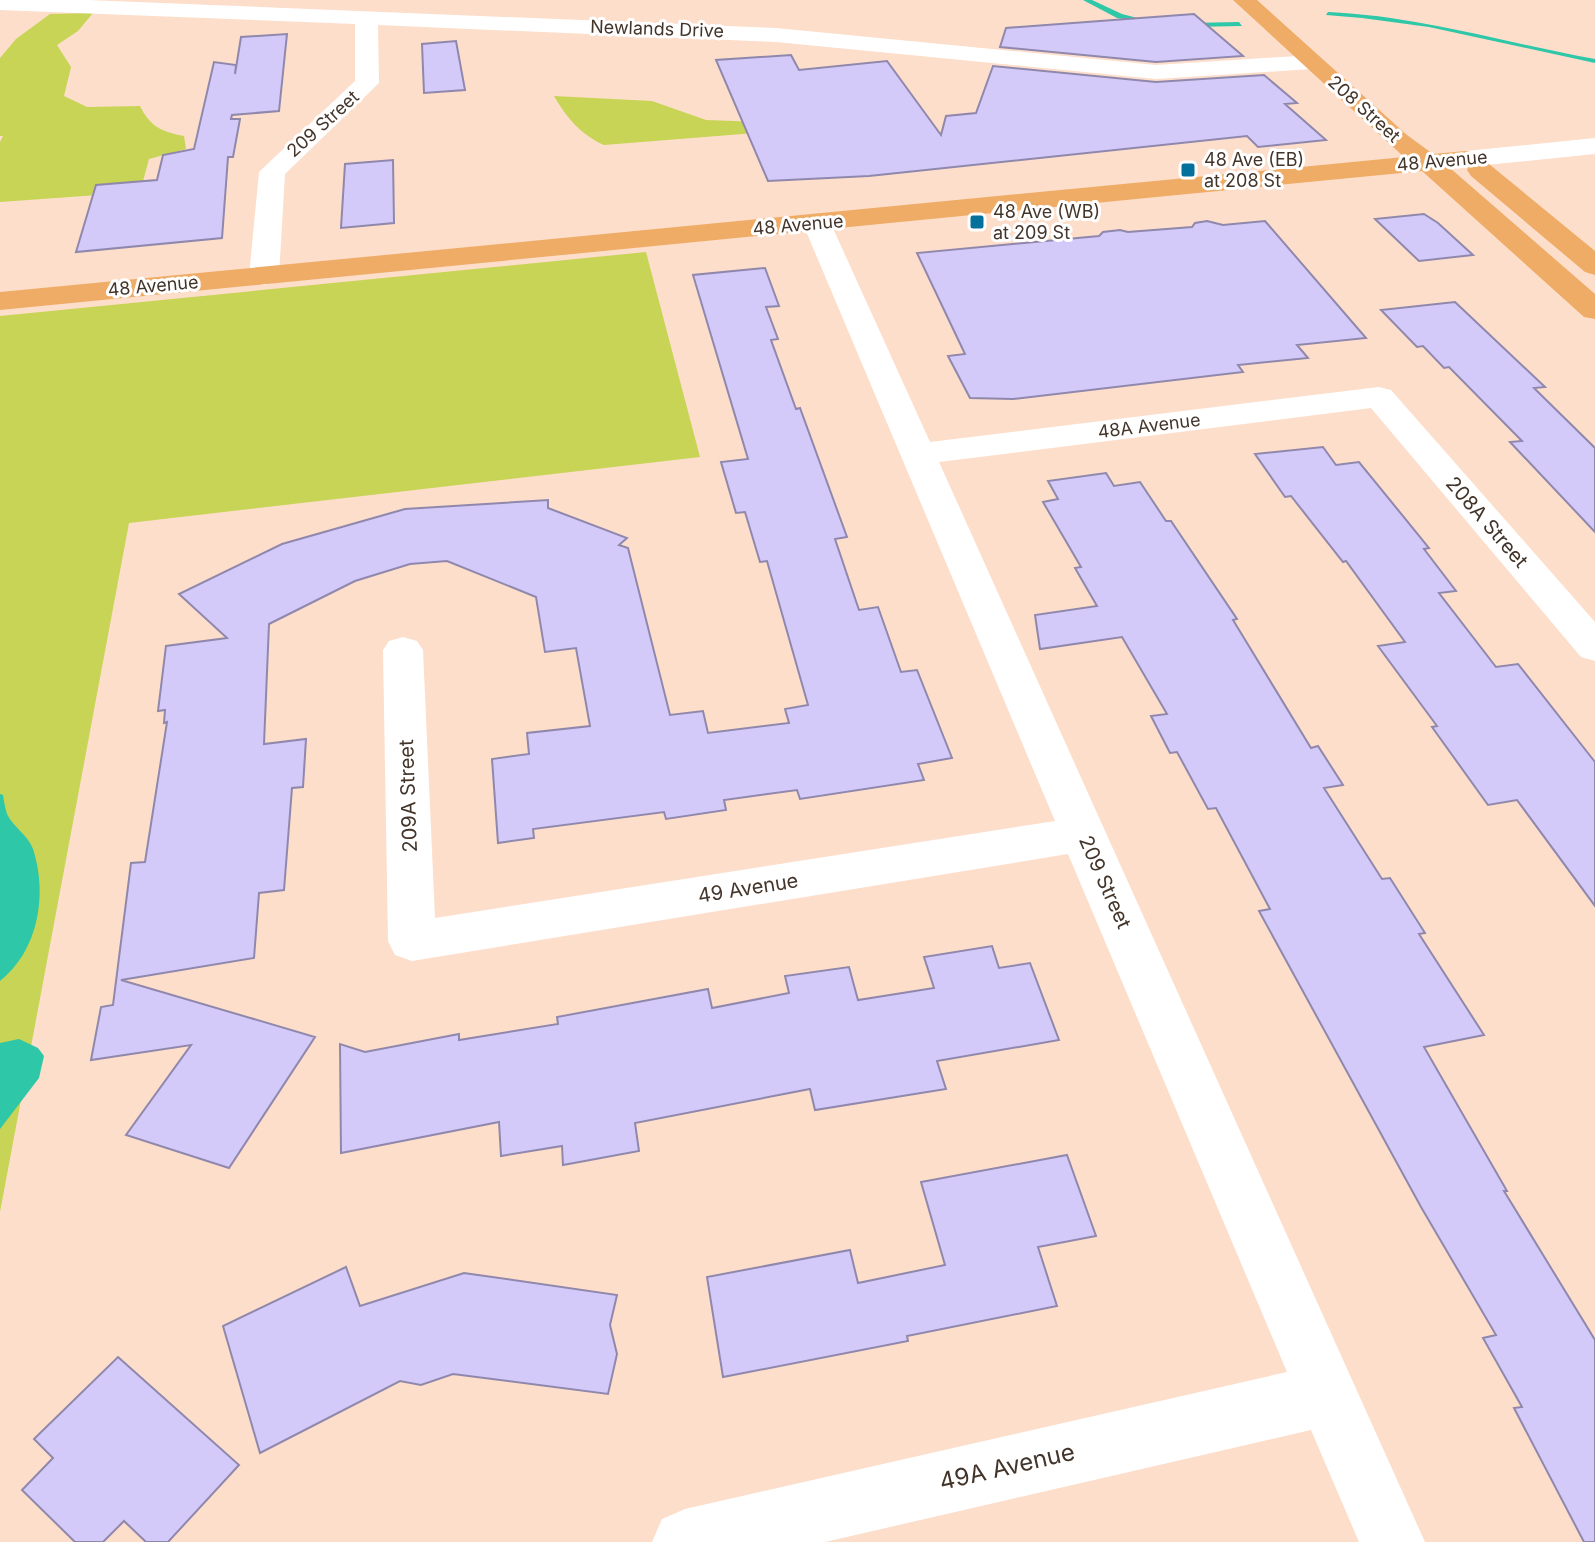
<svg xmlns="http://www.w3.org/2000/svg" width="1595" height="1542" font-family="Inter,sans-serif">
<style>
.green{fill:#c7d455}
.water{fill:#2ec7a7}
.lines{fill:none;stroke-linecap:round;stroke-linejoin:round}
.stream{fill:#2ec7a7;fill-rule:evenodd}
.building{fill:#d3caf9;stroke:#9088ac;stroke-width:2}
.minor{fill:#fff;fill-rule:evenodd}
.major{fill:#efac66;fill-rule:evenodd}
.poi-dot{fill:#03719c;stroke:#fff;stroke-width:3}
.labels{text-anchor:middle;stroke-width:6;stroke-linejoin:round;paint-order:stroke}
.far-street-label{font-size:18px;fill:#44352b;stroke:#fff}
.far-poi-label{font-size:18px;fill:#44352b;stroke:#fff;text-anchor:start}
.street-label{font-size:20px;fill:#44352b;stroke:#fff}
.near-street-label{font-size:24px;fill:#44352b;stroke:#fff}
</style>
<rect width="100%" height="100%" fill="#fddecb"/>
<!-- green -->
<g class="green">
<path d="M93 13 78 31 57 45 71 67 64 96 87 107 140 106C150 127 163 132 184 136L186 149 149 159 140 192 0 202V142L3 136H0V58L16 39 50 14Z"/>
<path d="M554 96 652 101 706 120 761 122 755 133 604 145C580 134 567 118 554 96Z"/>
<polygon points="646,252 700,457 129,523 0,1212 0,316"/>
</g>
<!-- water -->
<g class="water">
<path d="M0 794 3 795C4 801 5 808 7 814 13 827 28 835 33 849 48 895 38 951 0 981Z"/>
<polygon points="19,1039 38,1048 44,1056 39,1078 0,1129 0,1043"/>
</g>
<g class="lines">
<!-- stream -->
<g class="stream">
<polygon points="1083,0 1092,0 1122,14 1149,21 1145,23 1117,18"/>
<path d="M1328 12C1419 16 1506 43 1595 59V63L1429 27 1362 18 1326 15Z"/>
<polygon points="1239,22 1242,26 1190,27 1186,25 1190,23"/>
</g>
</g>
<!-- building -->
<g class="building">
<polygon points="1194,14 1243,56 1156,62 1000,47 1006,28"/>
<polygon points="287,34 279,111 232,115 231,119 240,119 233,157 228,157 222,238 76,252 96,185 157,180 163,155 194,149 214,62 236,65 235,74 241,37"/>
<polygon points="456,41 465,90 424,93 422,44"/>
<polygon points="791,55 799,70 887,61 941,135 946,116 976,113 993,66 1156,82 1264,75 1297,103 1285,104 1326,140 1258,147 1247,136 869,176 768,181 716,60"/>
<polygon points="393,160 394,223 341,228 345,164"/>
<polygon points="1424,214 1438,223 1473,255 1419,261 1375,219"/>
<polygon points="1207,221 1223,225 1265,221 1366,338 1297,345 1308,358 1238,365 1243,372 1013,399 970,398 948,356 965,354 917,253 1099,236 1103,232 1120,230 1128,232 1192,227 1195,223"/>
<polygon points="765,268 779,306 766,307 778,339 771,340 796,409 800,408 847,537 835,539 859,610 878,607 901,672 917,670 952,758 918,764 924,780 800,799 797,790 724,800 726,810 666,819 664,812 533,829 534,838 498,843 492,759 529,754 527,733 590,726 576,648 545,652 536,597 447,561 410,564 355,581 269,624 264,744 306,739 303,787 292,788 284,890 259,893 254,958 121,980 315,1037 229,1168 126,1135 191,1045 91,1060 101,1007 113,1005 131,863 145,862 167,722 164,723 165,710 158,711 166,646 227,638 179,594 282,544 405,509 548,500 548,508 627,538 619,545 628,548 670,715 703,711 708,733 789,723 785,709 808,705 767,561 760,562 745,512 736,513 721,462 748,459 693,275"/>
<polygon points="1455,302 1545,387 1534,388 1595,448 1595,532 1510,442 1522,441 1449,367 1444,368 1423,346 1417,347 1381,310"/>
<polygon points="1323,447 1336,465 1359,462 1429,548 1424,549 1456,591 1439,593 1496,667 1518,664 1595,762 1595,906 1517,800 1488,805 1432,727 1437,726 1378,646 1405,642 1346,561 1343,562 1291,496 1285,497 1255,454"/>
<polygon points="1106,473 1114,486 1140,482 1166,521 1171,521 1237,619 1233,620 1311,748 1318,746 1343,785 1324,788 1382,879 1390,878 1425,933 1419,934 1484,1035 1424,1047 1507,1191 1504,1191 1595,1340 1595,1542 1584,1542 1514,1408 1522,1407 1483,1338 1496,1335 1421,1207 1259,911 1270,909 1216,808 1208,809 1177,752 1170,753 1151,716 1167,714 1122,637 1040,649 1035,615 1097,606 1075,568 1081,567 1043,502 1058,499 1048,481"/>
<polygon points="992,946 999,968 1030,963 1059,1040 937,1061 946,1089 815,1110 810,1089 635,1123 639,1151 563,1165 562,1146 501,1156 499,1122 341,1153 340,1044 365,1052 459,1034 459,1040 558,1024 557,1017 708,989 712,1008 789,993 785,976 849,967 858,1000 934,988 924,957"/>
<polygon points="1067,1155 1096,1236 1038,1247 1057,1306 907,1336 908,1341 723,1377 707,1277 850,1250 858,1283 945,1265 921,1182"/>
<polygon points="346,1267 360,1306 464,1273 617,1295 610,1325 617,1354 608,1394 453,1374 421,1385 400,1381 260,1453 223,1326"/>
<polygon points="118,1357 239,1465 168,1542 146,1542 124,1521 103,1542 75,1542 22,1490 53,1458 34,1439"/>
</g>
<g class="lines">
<!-- minor -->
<g class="minor">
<polygon points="0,0 87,0 776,28 1156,65 1312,55 1320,57 1324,62 1320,67 1312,69 1156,79 776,42 378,25 379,83 285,174 279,276 275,282 264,285 253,282 249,276 259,172 355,81 355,24 0,10"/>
<polygon points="1595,138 1595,154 1466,167 1457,165 1453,159 1457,153 1466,151"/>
<polygon points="817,216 827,218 831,224 930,442 1379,387 1391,390 1595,622 1595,661 1581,657 1371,408 939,462 1425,1542 1359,1542 1311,1430 825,1542 652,1542 662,1519 685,1509 1287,1372 1068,854 412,961 395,955 388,941 383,650 389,641 403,637 417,641 423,650 435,918 1055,821 803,224 807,218"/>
</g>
<!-- major -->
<polygon class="major" points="1233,0 1257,0 1407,135 1433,154 1466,151 1475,153 1479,159 1477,163 1489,164 1595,251 1595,275 1585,272 1471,176 1467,170 1469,166 1450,168 1595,294 1595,319 1584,317 1422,171 0,310 0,292 1404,157"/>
</g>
<!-- markers -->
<g class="poi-dot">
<rect x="1180" y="162" width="16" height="16" rx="4"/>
<rect x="969" y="214" width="16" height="16" rx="4"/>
</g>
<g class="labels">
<!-- far-street labels -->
<g class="far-street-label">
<text transform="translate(657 29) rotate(2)" y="6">Newlands Drive</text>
<text transform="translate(1364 109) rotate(42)" y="6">208 Street</text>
<text transform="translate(323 124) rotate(-42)" y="6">209 Street</text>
<text transform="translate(1442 161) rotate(-5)" y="6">48 Avenue</text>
<text transform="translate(798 225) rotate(-5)" y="6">48 Avenue</text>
<text transform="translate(153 286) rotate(-5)" y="6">48 Avenue</text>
<text transform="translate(1149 426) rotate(-7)" y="6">48A Avenue</text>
</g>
<!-- far-poi labels -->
<g class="far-poi-label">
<text x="1204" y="166">48 Ave (EB)<tspan x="1204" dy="21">at 208 St</tspan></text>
<text x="993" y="218">48 Ave (WB)<tspan x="993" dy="21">at 209 St</tspan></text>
</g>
<!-- street labels -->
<g class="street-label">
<text transform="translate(1487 522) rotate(49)" y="7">208A Street</text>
<text transform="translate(408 796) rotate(-92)" y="7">209A Street</text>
<text transform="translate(1105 882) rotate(66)" y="7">209 Street</text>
<text transform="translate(748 888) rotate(-9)" y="7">49 Avenue</text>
</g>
<!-- near-street labels -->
<g class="near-street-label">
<text transform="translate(1007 1467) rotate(-13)" y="8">49A Avenue</text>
</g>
</g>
</svg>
